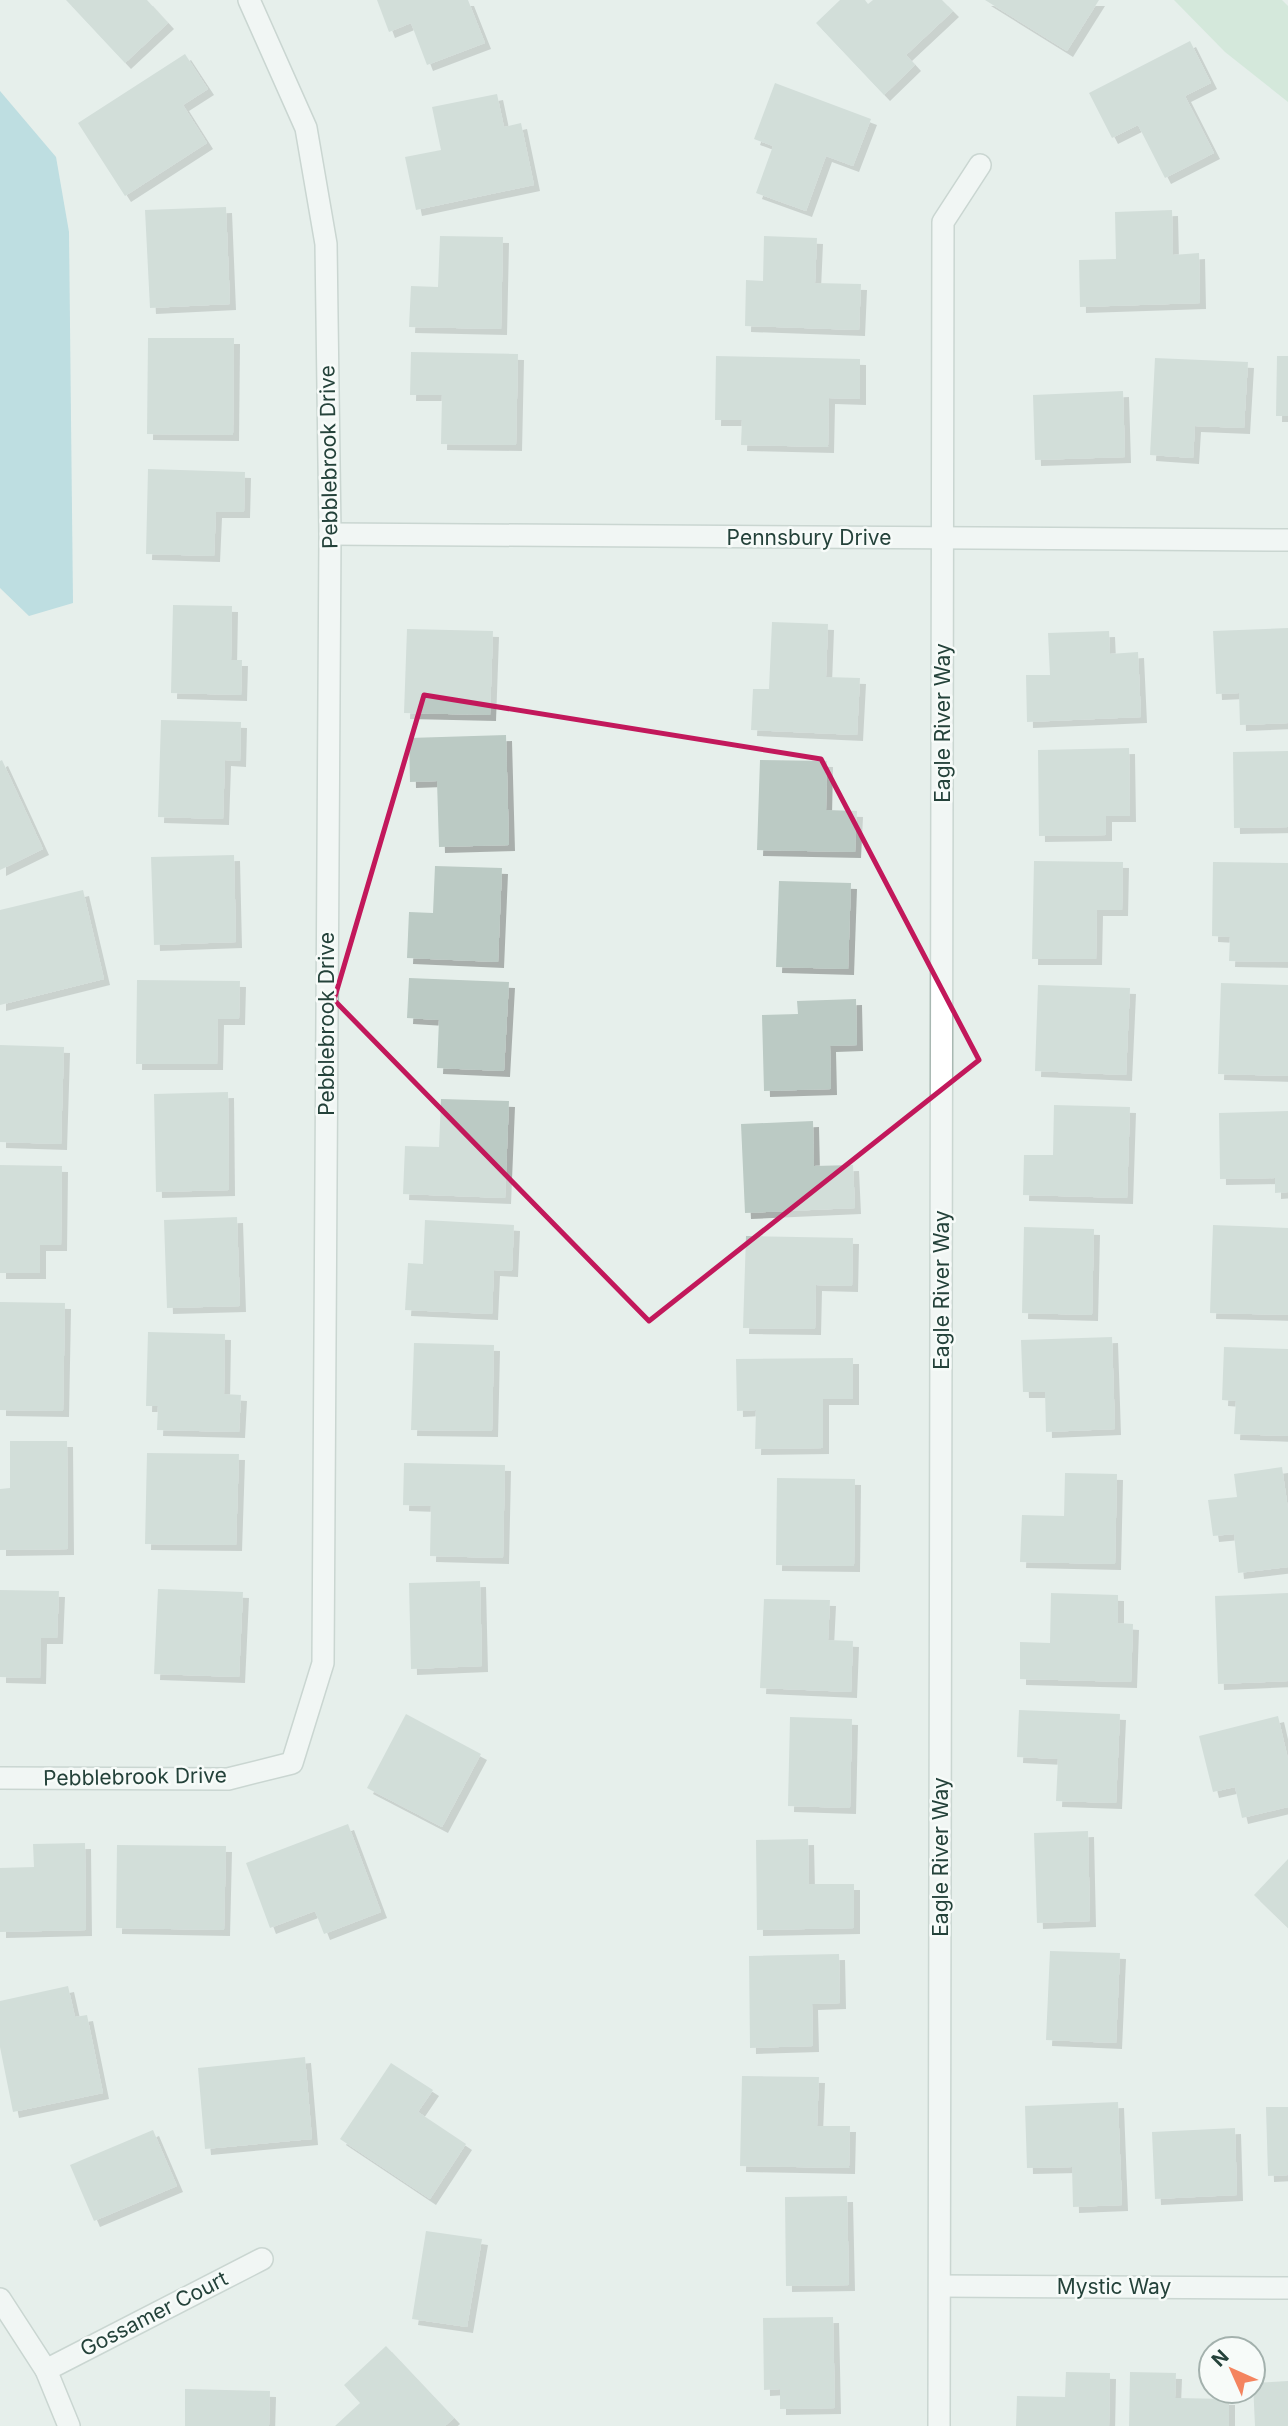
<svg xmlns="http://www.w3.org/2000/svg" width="1288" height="2426" font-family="Inter,sans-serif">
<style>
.green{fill:#bfe0c8}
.water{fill:#8ec9d4}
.building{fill:#bbcac4;filter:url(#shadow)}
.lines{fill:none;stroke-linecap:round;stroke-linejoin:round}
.street-casing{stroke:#a8b8b2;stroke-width:24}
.street{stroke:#fff;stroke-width:21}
.marked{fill:none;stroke:#c2185b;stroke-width:5;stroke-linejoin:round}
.labels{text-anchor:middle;stroke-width:5;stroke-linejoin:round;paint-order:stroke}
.street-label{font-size:21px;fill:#24423a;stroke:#f7fbf9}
</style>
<defs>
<filter id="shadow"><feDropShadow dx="6" dy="6" stdDeviation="0" flood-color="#0004"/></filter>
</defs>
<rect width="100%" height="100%" fill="#e6efeb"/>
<!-- green -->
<polygon class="green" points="1174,0 1282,0 1288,6 1288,102 1225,52"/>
<!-- water -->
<polygon class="water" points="0,91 56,157 69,232 73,603 29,616 0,588"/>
<!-- building -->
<g class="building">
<polygon points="66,0 147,0 168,23 125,63"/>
<polygon points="377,0 468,0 485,43 427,65 411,23 389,32"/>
<polygon points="840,0 865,0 868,4 873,0 942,0 953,11 906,55 915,65 884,95 816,23"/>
<polygon points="985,0 1099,0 1067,51"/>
<polygon points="1190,41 1211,83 1185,96 1214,153 1165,178 1138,125 1112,138 1089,93"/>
<polygon points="185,54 208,89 183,105 207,143 125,196 78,123"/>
<polygon points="775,83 871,119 853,166 826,156 806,211 756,193 773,146 754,139"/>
<polygon points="497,94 504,127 521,123 534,185 416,210 405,157 441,150 432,107"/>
<polygon points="226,207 230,304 150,308 145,210"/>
<polygon points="1172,210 1173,255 1199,253 1200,303 1080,307 1079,260 1116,259 1115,212"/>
<polygon points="440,236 503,237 501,329 409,327 411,286 438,287"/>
<polygon points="764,236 817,238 815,283 861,284 859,330 745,326 746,280 763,281"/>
<polygon points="148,338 234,338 233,435 147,434"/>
<polygon points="411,352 518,354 516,445 441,444 442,395 410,395"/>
<polygon points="716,356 860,359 860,399 829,398 828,447 741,445 742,420 715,420"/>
<polygon points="1277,356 1288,356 1288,416 1276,416"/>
<polygon points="1155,358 1248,362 1244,428 1195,426 1193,458 1150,455"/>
<polygon points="1123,391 1125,457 1035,460 1033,395"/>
<polygon points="148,469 245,472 244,512 216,512 214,556 146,554"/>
<polygon points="173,605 232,606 231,660 242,660 241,695 171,693"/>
<polygon points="772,622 828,624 826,677 860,678 857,735 751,730 753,689 769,689"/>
<polygon points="1288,628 1288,723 1240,725 1239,693 1216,694 1213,631"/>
<polygon points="407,629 493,631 490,715 404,713"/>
<polygon points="1109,631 1110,654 1138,652 1141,717 1027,722 1026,675 1050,675 1048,633"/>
<polygon points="161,720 241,722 240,761 225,760 223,819 158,817"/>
<polygon points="506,735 509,845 439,847 437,781 410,782 409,738"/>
<polygon points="1129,748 1130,816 1106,816 1106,835 1039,836 1038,750"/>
<polygon points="1288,751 1288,827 1234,828 1233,752"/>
<polygon points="2,760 43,849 0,870 0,761"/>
<polygon points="760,760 827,761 826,810 857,811 855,852 757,850"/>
<polygon points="234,855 236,942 154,945 151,857"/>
<polygon points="1034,861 1123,862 1122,910 1097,910 1096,959 1032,959"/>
<polygon points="1213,862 1288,863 1288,962 1229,961 1230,937 1212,936"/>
<polygon points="435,866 502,868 498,962 407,958 409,912 433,913"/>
<polygon points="779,881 851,883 848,969 776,967"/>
<polygon points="83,890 104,979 0,1005 0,910"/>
<polygon points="409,978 509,982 504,1071 437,1068 439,1020 407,1018"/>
<polygon points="137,980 240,981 239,1019 218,1019 217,1064 136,1064"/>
<polygon points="1221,983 1288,985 1288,1076 1218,1074"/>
<polygon points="1038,985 1130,988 1126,1075 1035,1071"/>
<polygon points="856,999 857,1045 830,1046 831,1089 764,1091 762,1015 798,1014 797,1001"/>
<polygon points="0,1045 64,1047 61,1144 0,1142"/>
<polygon points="228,1092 229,1190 156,1192 154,1094"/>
<polygon points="441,1099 509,1101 505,1198 403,1194 405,1146 439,1147"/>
<polygon points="1054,1105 1130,1107 1127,1198 1023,1195 1024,1155 1053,1155"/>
<polygon points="1288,1111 1288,1192 1275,1193 1275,1178 1220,1179 1219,1113"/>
<polygon points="813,1121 814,1166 853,1165 855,1208 745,1213 741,1124"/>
<polygon points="0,1165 62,1166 61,1245 40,1245 40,1273 0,1273"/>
<polygon points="237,1217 240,1306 167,1308 164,1220"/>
<polygon points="425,1220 514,1225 512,1271 494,1270 492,1314 405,1310 408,1263 423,1264"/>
<polygon points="1213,1225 1288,1228 1288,1315 1210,1313"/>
<polygon points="1024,1227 1094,1229 1092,1315 1022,1313"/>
<polygon points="746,1236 853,1238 852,1286 816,1285 815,1329 743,1328"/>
<polygon points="0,1302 65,1303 63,1411 0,1410"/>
<polygon points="148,1332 225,1334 224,1394 241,1395 239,1432 157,1430 158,1406 146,1406"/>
<polygon points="1112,1337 1115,1429 1046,1432 1045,1392 1023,1392 1021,1340"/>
<polygon points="414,1343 494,1345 492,1431 411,1430"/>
<polygon points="1224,1347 1288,1349 1288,1436 1234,1434 1236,1401 1222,1400"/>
<polygon points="853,1358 853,1399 823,1399 823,1448 755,1449 756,1410 737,1411 736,1359"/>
<polygon points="10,1441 67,1441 68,1549 0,1550 0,1489 10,1488"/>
<polygon points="147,1453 239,1454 236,1545 145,1544"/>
<polygon points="404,1463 505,1465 503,1558 430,1556 431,1506 403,1505"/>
<polygon points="1282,1467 1288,1509 1288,1567 1238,1573 1234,1534 1213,1536 1208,1500 1237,1497 1234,1474"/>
<polygon points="1065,1473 1117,1474 1115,1564 1020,1562 1022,1515 1064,1516"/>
<polygon points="777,1478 855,1479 854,1566 776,1565"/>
<polygon points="480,1581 482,1666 411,1669 409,1583"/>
<polygon points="158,1589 243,1592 239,1677 154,1674"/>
<polygon points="0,1590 59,1591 57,1638 41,1638 40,1678 0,1677"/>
<polygon points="1051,1593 1118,1595 1118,1623 1133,1624 1131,1682 1020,1679 1020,1642 1050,1643"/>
<polygon points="1288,1593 1288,1681 1218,1684 1215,1596"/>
<polygon points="764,1599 830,1600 828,1640 853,1641 851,1692 760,1688"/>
<polygon points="1019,1710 1120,1714 1116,1803 1056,1801 1058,1759 1017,1757"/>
<polygon points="406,1714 481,1754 442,1827 367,1788"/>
<polygon points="1278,1716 1288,1759 1288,1807 1242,1818 1235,1787 1213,1792 1199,1736"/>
<polygon points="790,1717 852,1719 850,1808 788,1806"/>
<polygon points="348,1824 381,1912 324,1934 315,1911 270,1928 246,1863"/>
<polygon points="1088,1831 1090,1921 1037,1923 1034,1833"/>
<polygon points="808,1839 809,1884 854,1884 854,1928 757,1930 756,1840"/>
<polygon points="85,1843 86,1930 0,1932 0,1868 34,1867 33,1844"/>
<polygon points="117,1845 226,1846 224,1930 116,1928"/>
<polygon points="1288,1859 1288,1928 1254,1895"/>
<polygon points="1050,1951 1120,1953 1116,2043 1046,2040"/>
<polygon points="839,1954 840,2003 812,2004 813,2046 750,2048 749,1956"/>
<polygon points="68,1986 75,2017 87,2015 103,2093 13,2112 0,2047 0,2001"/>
<polygon points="305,2057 312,2139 205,2149 198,2068"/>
<polygon points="391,2063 433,2090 418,2112 466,2144 430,2199 340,2139"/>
<polygon points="742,2076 819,2077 817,2126 850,2126 849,2168 740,2166"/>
<polygon points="1118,2102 1122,2205 1073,2207 1072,2167 1027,2168 1025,2106"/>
<polygon points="1266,2107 1288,2107 1288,2175 1268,2176"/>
<polygon points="1235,2128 1237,2195 1155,2199 1152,2132"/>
<polygon points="153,2130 177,2186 94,2221 70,2165"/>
<polygon points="847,2196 849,2285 786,2286 785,2197"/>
<polygon points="426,2231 482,2239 467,2327 412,2319"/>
<polygon points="833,2317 835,2408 780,2409 780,2389 764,2390 763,2318"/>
<polygon points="386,2346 454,2418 445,2426 335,2426 360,2403 344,2385"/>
<polygon points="1066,2372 1110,2373 1109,2426 1016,2426 1017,2396 1065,2397"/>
<polygon points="1130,2372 1176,2373 1175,2398 1229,2399 1229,2426 1129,2426"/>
<polygon points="1288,2381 1288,2426 1255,2426 1253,2383"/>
<polygon points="185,2389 270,2391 269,2426 185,2426"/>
</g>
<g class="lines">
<defs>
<g id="street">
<polyline points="330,534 1288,540"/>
<polyline points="0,1778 228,1779 292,1763 323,1663 330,534 326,244 306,128 249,0"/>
<polyline points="940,2286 1288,2288"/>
<polyline points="0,2299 46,2370 69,2426"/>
<polyline points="46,2370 262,2259"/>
<polyline points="939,2426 943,222 980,165"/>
</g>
</defs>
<!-- street casing -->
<use href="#street" class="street-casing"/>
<!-- street -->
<use href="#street" class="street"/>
</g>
<!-- marked area -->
<path d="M0 0H1288V2426H0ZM424 695 821 759 979 1060 649 1321 334 1000Z" fill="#e6efeb" fill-opacity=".55" fill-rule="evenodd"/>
<path class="marked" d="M424 695 821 759 979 1060 649 1321 334 1000Z"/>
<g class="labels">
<!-- street labels -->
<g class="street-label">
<text transform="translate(329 457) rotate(-91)" y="7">Pebblebrook Drive</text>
<text x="809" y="545">Pennsbury Drive</text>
<text transform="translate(943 723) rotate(-90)" y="7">Eagle River Way</text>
<text transform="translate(327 1024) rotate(-90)" y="7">Pebblebrook Drive</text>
<text transform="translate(942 1290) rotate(-90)" y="7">Eagle River Way</text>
<text transform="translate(135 1777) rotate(-1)" y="7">Pebblebrook Drive</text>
<text transform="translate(941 1857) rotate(-90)" y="7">Eagle River Way</text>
<text x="1114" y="2294">Mystic Way</text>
<text transform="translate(154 2314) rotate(-27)" y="7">Gossamer Court</text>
</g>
</g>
<!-- north arrow -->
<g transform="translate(1232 2370) rotate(315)"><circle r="33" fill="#f7fbf9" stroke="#a3b1ad" stroke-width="2"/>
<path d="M0-5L12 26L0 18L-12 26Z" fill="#f4845f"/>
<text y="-10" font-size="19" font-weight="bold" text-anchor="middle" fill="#24423a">N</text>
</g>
</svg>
